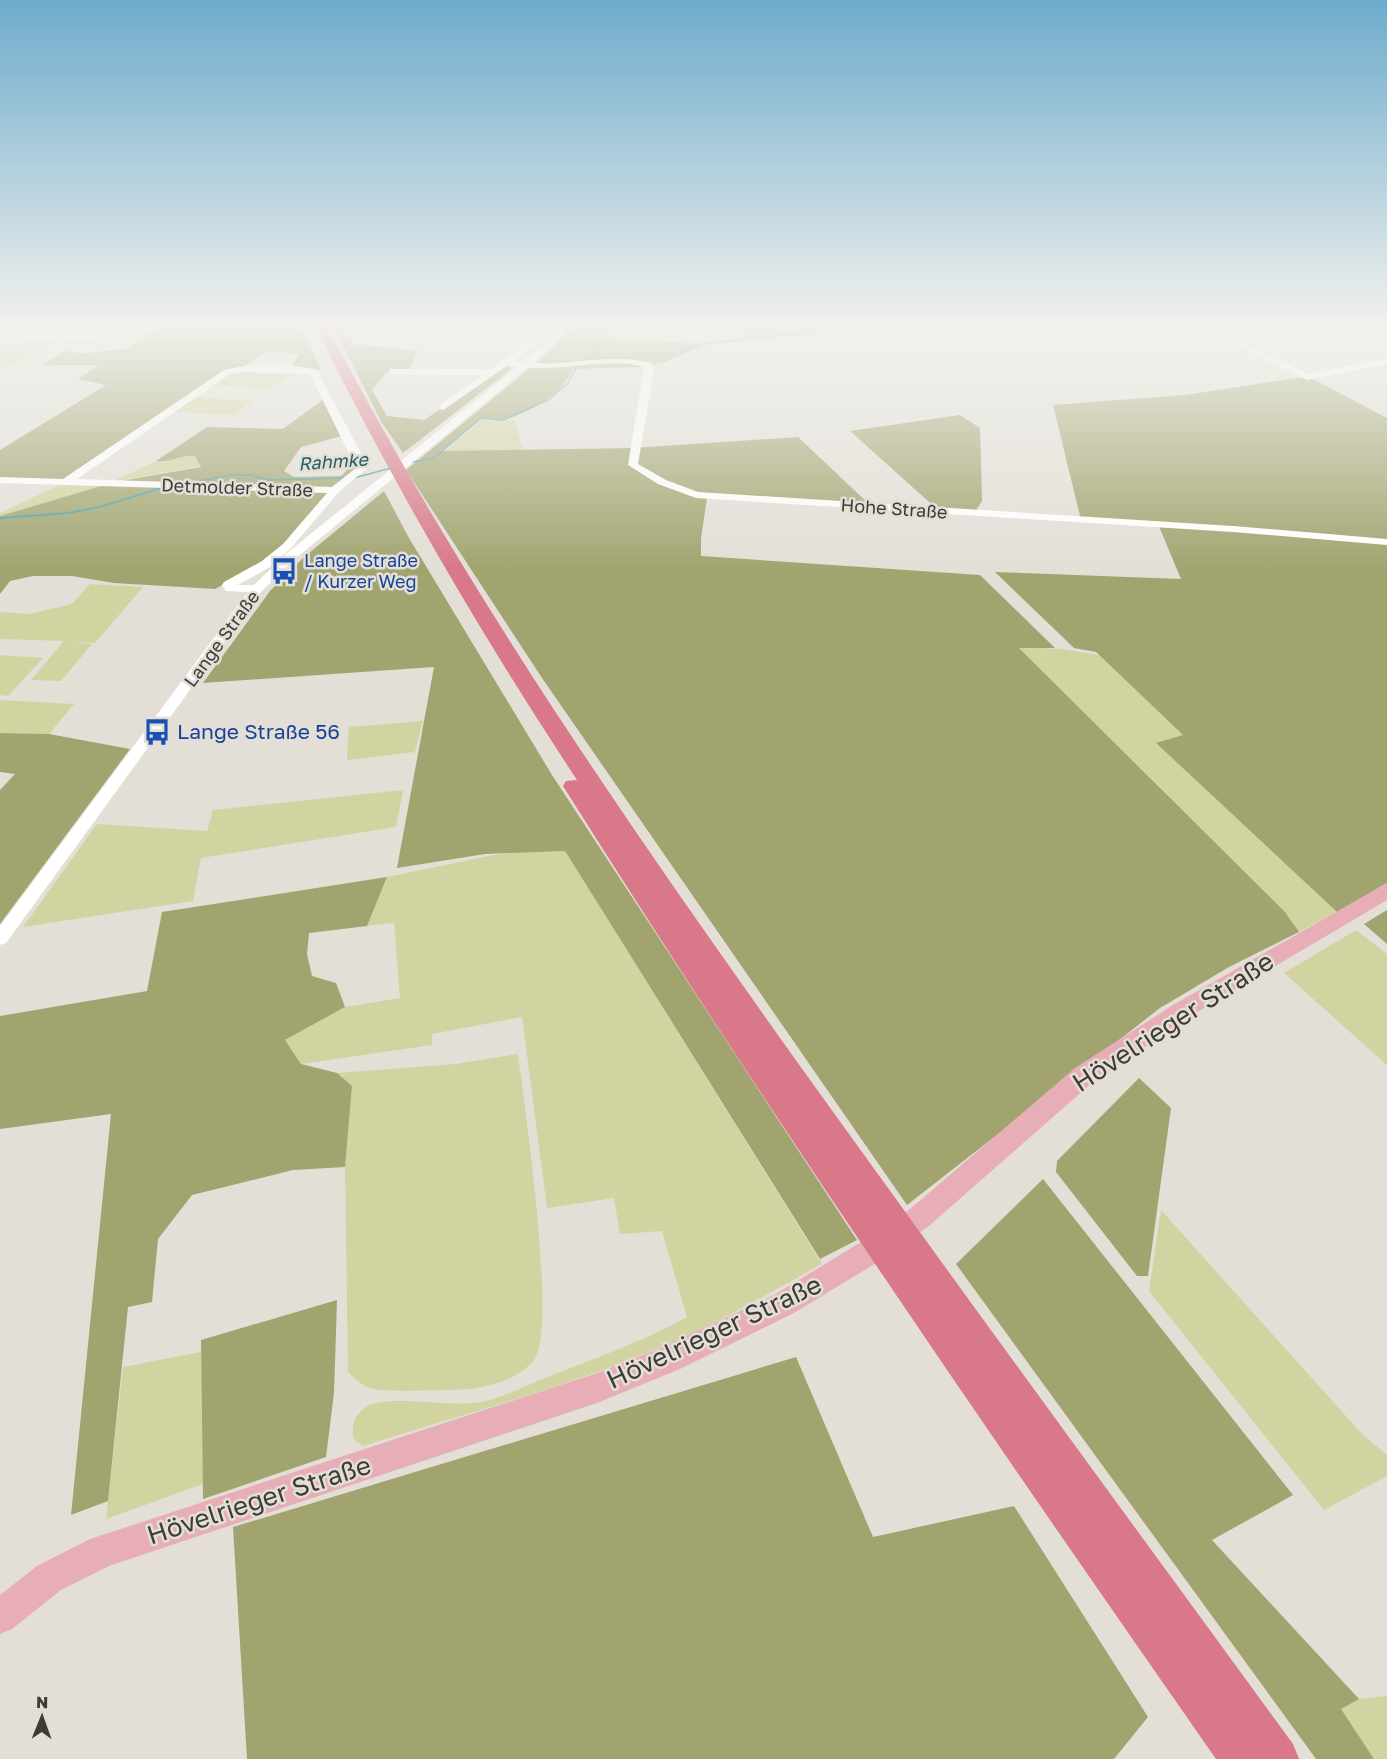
<svg xmlns="http://www.w3.org/2000/svg" width="1387" height="1759" font-family="'Golos Text',sans-serif">
<style>
.green{fill:#d1d4a1}
.forest{fill:#a1a46f}
.lines{fill:none;stroke-linecap:round;stroke-linejoin:round}
.stream-far1{stroke:#569da1;stroke-width:1.5}
.stream{stroke:#569da1;stroke-width:2}
.minor{fill:#fff;fill-rule:evenodd}
.major{fill:#e8aeb8;fill-rule:evenodd}
.highway{fill:#d87888;fill-rule:evenodd}
.labels{text-anchor:middle;stroke-width:5;stroke-linejoin:round;paint-order:stroke}
.far-water-label{font-size:18px;font-style:italic;fill:#235f62;stroke:#e3dfd7}
.far-street-label{font-size:18px;fill:#3e3c39;stroke:#e3dfd7}
.far-transit-label{font-size:18px;fill:#164399;stroke:#e3dfd7;text-anchor:start}
.transit-label{font-size:21px;fill:#164399;stroke:#e3dfd7;text-anchor:start}
.near-street-label{font-size:26px;fill:#3e3c39;stroke:#e3dfd7}
</style>
<rect width="100%" height="100%" fill="#e3dfd7"/>
<!-- green -->
<g class="green">
<polygon points="867,324 998,324 883,338"/>
<polygon points="0,341 55,341 0,371"/>
<polygon points="233,371 295,371 271,388 211,385"/>
<polygon points="192,397 252,401 235,415 171,412"/>
<polygon points="482,419 515,421 523,450 444,452"/>
<polygon points="183,455 195,456 201,466 111,482 156,461 164,463"/>
<polygon points="61,484 104,486 0,516 0,513"/>
<polygon points="90,584 143,587 95,643 71,642 92,644 61,681 31,680 64,641 0,639 0,612 30,614 72,604"/>
<polygon points="1018,647 1061,649 1099,655 1183,735 1157,744 1337,912 1299,932 1285,912"/>
<polygon points="0,655 43,658 8,696 0,695"/>
<polygon points="0,700 74,704 49,734 0,733"/>
<polygon points="423,721 415,752 347,760 349,727"/>
<polygon points="403,790 396,827 201,858 193,901 23,927 97,824 207,831 213,810"/>
<path d="M565 851 822 1264C770 1293 718 1323 663 1346 568 1387 463 1414 363 1446L354 1440C350 1426 355 1413 368 1406 391 1394 451 1408 481 1402 502 1398 525 1386 545 1378 593 1359 642 1342 687 1317L662 1231 620 1234 614 1198 547 1208 522 1017 432 1034V1045L301 1064 285 1040 345 1007 400 998 394 923 367 926 387 877 499 854Z"/>
<polygon points="1356,930 1387,954 1387,1065 1284,973"/>
<path d="M518 1054C524 1103 558 1329 534 1360 516 1383 475 1391 447 1390 427 1390 388 1393 370 1388 362 1386 354 1378 348 1372L345 1167 352 1086 337 1073 455 1064Z"/>
<polygon points="1161,1210 1362,1434 1387,1455 1387,1476 1324,1510 1149,1291"/>
<polygon points="201,1352 203,1484 106,1519 123,1367"/>
<polygon points="1387,1696 1387,1759 1374,1759 1340,1709 1359,1699"/>
</g>
<!-- forest -->
<g class="forest">
<polygon points="180,324 301,324 321,370 290,369 300,353 265,352 241,368 235,368 63,481 0,478 0,450 106,385 78,379 99,365 42,365 65,351 84,353 126,349 147,336 150,328"/>
<polygon points="332,324 398,324 344,326 355,344 418,351 408,372 386,372 372,390 387,416 424,420 506,366 514,367 403,453 382,423"/>
<polygon points="421,324 515,324 448,330"/>
<path d="M573 324H610L601 338 708 344 665 362 639 367 573 369C563 394 530 412 505 419 498 421 488 418 481 418L441 451 633 448 798 437 870 505 707 498 701 538V556L980 575 1055 648H1019L1285 912 1299 932 1229 967 1160 1008 907 1205 542 678 406 470 535 364 559 342Z"/>
<polygon points="746,324 861,324 865,328 748,339 739,328"/>
<polygon points="1303,377 1311,378 1387,418 1387,883 1337,912 1156,743 1183,735 1096,652 1074,648 995,572 1181,579 1158,524 1081,520 1053,405 1184,395"/>
<path d="M324 399 342 436 301 447 284 471 294 477 341 476 349 468 357 469 267 562 215 589 114 583 72 576H33L10 581 0 594V516L115 482 201 467 195 456C180 454 169 464 156 461L207 427 283 429Z"/>
<polygon points="960,415 980,428 982,501 975,512 938,510 850,431"/>
<polygon points="384,491 409,538 552,775 857,1240 820,1259 565,851 485,854 397,868 434,667 203,683 270,591 303,558"/>
<polygon points="0,733 49,734 130,749 0,924 0,790 15,774 0,772"/>
<polygon points="387,877 367,926 309,933 307,954 312,976 336,983 345,1007 285,1040 301,1064 337,1073 352,1086 345,1167 293,1170 192,1195 158,1239 152,1302 128,1307 108,1501 71,1515 111,1114 0,1129 0,1016 147,991 162,912"/>
<polygon points="1387,910 1387,944 1364,924"/>
<polygon points="1139,1078 1171,1108 1148,1276 1137,1276 1056,1172 1057,1161"/>
<polygon points="1043,1179 1293,1495 1212,1540 1359,1699 1341,1709 1374,1759 1316,1759 956,1264"/>
<polygon points="337,1300 334,1393 326,1457 203,1499 201,1340"/>
<polygon points="796,1357 873,1537 1014,1506 1148,1717 1114,1759 247,1759 233,1527"/>
</g>
<g class="lines">
<!-- stream-far1 -->
<g class="stream-far1">
<polyline points="590,360 677,354 699,344 867,328"/>
<polyline points="412,462 434,458 481,418 504,420 548,400 568,383 580,361 590,360 611,324"/>
<polyline points="354,478 391,468"/>
<polyline points="187,483 233,475 251,475 268,480 347,478"/>
<polyline points="157,489 163,487"/>
</g>
<!-- stream -->
<polyline class="stream" points="0,518 68,513 100,507 161,488"/>
<!-- minor -->
<g class="minor">
<path d="M561 324H569L555 343 533 363C573 366 612 352 651 363L654 370 638 464 666 480 698 492 1233 526 1387 539V545L1233 532 696 498 658 484 628 465 644 367C609 357 565 371 527 368L295 559 261 592 6 943 0 945V926L248 592 226 591 222 585 224 582 262 561 283 544 327 493 0 483V477L63 479 224 370C251 363 290 363 317 370L367 465 366 469 339 492 291 548 270 567 238 585H254L287 553 517 367 507 366 443 410 440 409V405L483 375 392 374 389 373V369H490L543 331H549V335L513 361 523 362 549 339ZM238 372 310 374 356 468 332 487 77 479 230 374Z"/>
<polygon points="1194,324 1204,324 1308,374 1387,358 1387,364 1307,380"/>
<polygon points="152,327 156,330 155,332 75,341 0,343 0,337 75,335"/>
</g>
<!-- major -->
<polygon class="major" points="1387,883 1387,900 1189,1017 1093,1082 930,1225 896,1251 794,1313 680,1369 597,1403 109,1566 61,1590 12,1629 0,1634 0,1595 37,1566 90,1539 597,1373 658,1349 774,1295 876,1233 910,1209 1075,1068 1173,1005"/>
<!-- highway -->
<path class="highway" d="M314 324H326C462 586 629 826 800 1066 963 1293 1128 1518 1293 1744L1299 1759H1216C992 1438 771 1117 563 786L566 781 577 780C480 633 392 482 314 324Z"/>
</g>
<!-- sky -->
<linearGradient id="sky" x2="0" y2="1"><stop stop-color="#6dabcc"/><stop offset="0.57" stop-color="#f2f1ed"/><stop offset="1" stop-color="#f2f1ed" stop-opacity="0"/></linearGradient>
<rect width="1387" height="570" fill="url(#sky)"/>
<!-- icons -->
<defs>
<symbol id="bus-bare" viewBox="-9 -9 18 18"><path d="M-5-6H5V4H4V6H2V4H-2V6H-4V4H-5ZM-3.5-4V0h7V-4ZM-3.5 1.2v1.5H-2V1.2ZM2 1.2v1.5H3.5V1.2Z" fill="#1a4fb4" stroke="#e3dfd7" stroke-width="2.5" paint-order="stroke"/></symbol>
</defs>
<g fill-rule="evenodd">
<use href="#bus-bare" x="265" y="552" width="38" height="38"/>
<use href="#bus-bare" x="138" y="713" width="38" height="38"/>
</g>
<g class="labels">
<!-- far-water labels -->
<g class="far-water-label">
<text transform="translate(333 462) rotate(-4)" y="6">Rahmke</text>
</g>
<!-- far-street labels -->
<g class="far-street-label">
<text transform="translate(237 488) rotate(2)" y="6">Detmolder Straße</text>
<text transform="translate(894 509) rotate(4)" y="6">Hohe Straße</text>
<text transform="translate(222 639) rotate(-54)" y="6">Lange Straße</text>
</g>
<!-- far-transit labels -->
<g class="far-transit-label">
<text x="304" y="567">Lange Straße<tspan x="304" dy="21">/ Kurzer Weg</tspan></text>
</g>
<!-- transit labels -->
<g class="transit-label">
<text x="177" y="739">Lange Straße 56</text>
</g>
<!-- near-street labels -->
<g class="near-street-label">
<text transform="translate(1173 1022) rotate(-33)" y="9">Hövelrieger Straße</text>
<text transform="translate(714 1332) rotate(-25)" y="9">Hövelrieger Straße</text>
<text transform="translate(259 1500) rotate(-18)" y="9">Hövelrieger Straße</text>
</g>
</g>
<!-- north arrow -->
<g transform="translate(42 1717) rotate(1)" stroke="#e3dfd7" stroke-width="4.5" paint-order="stroke">
<path d="M0-4.5L10 22L0 15L-10 22Z" fill="#3e3c39"/>
<text y="-9" font-size="16" font-weight="bold" text-anchor="middle" fill="#3e3c39">N</text>
</g>
</svg>
